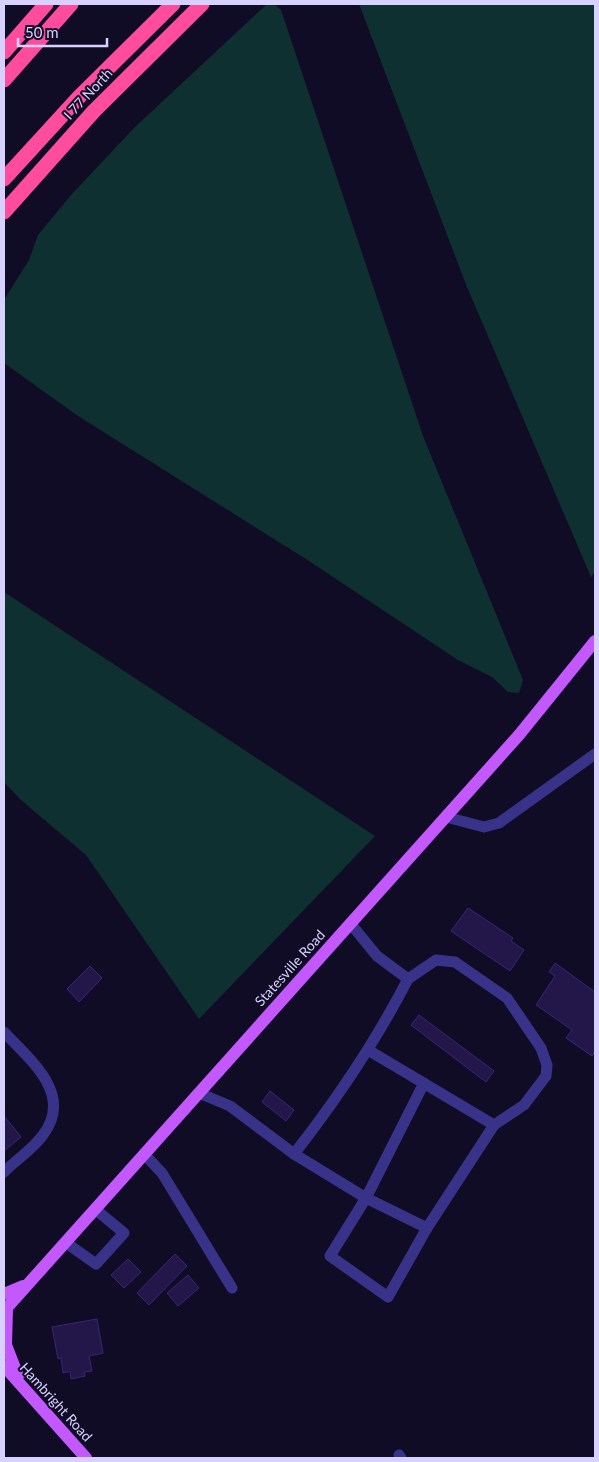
<svg xmlns="http://www.w3.org/2000/svg" width="599" height="1462" font-family="Lato,sans-serif">
<style>
.green{fill:#0f3030}
.building{fill:#221748;stroke:#382677}
.lines{fill:none;stroke-linecap:round;stroke-linejoin:round}
.minor{stroke:#383389;stroke-width:11}
.major{stroke:#c458ff;stroke-width:12}
.highway{stroke:#ff4c9e;stroke-width:15}
.labels{text-anchor:middle;stroke-width:4;stroke-linejoin:round;paint-order:stroke}
.street-label{font-size:14px;fill:#d7d1ff;stroke:#110c26}
</style>
<rect width="100%" height="100%" fill="#110c26"/>
<!-- green -->
<g class="green">
<polygon points="267,4 274,4 281,10 423,436 523,680 519,693 508,692 492,677 458,660 306,559 78,416 4,363 4,300 29,260 38,235 71,195 135,127"/>
<polygon points="359,4 595,4 595,572 591,577 467,287"/>
<polygon points="4,592 375,836 199,1019 86,855 21,800 4,782"/>
</g>
<!-- building -->
<g class="building">
<polygon points="468,908 513,938 511,941 524,950 510,971 451,931"/>
<polygon points="555,963 595,992 595,1051 592,1056 566,1038 572,1030 536,1005 555,976 549,972"/>
<polygon points="90,966 102,978 79,1002 67,989"/>
<polygon points="419,1015 494,1071 486,1082 411,1025"/>
<polygon points="270,1091 294,1110 286,1121 262,1102"/>
<polygon points="4,1116 21,1137 4,1151"/>
<polygon points="175,1254 187,1266 149,1305 137,1293"/>
<polygon points="128,1259 141,1272 124,1288 111,1275"/>
<polygon points="188,1275 199,1288 178,1306 167,1293"/>
<polygon points="97,1319 103,1353 89,1356 92,1371 84,1372 85,1376 71,1379 70,1371 63,1373 61,1358 58,1359 52,1327"/>
</g>
<g class="lines">
<!-- minor -->
<g class="minor">
<polyline points="446,817 484,827 499,823 595,754"/>
<path d="M350 923 377 956 408 979C376 1041 337 1099 294 1154L366 1198 330 1256 388 1297 427 1228"/>
<polyline points="408,979 436,960 455,962 507,998 541,1048 547,1065 546,1076 524,1105 494,1125"/>
<path d="M4 1032C30 1060 74 1094 43 1135 33 1149 16 1160 4 1172"/>
<polyline points="368,1050 494,1125 427,1228 366,1198 424,1083"/>
<polyline points="199,1093 230,1106 294,1154"/>
<polyline points="144,1154 162,1173 232,1288"/>
<polyline points="65,1242 96,1264 124,1233 95,1209"/>
<polyline points="399,1455 401,1458"/>
</g>
<!-- major -->
<g class="major">
<polyline points="4,1294 23,1286"/>
<polyline points="7,1308 6,1345 18,1376"/>
<polyline points="4,1311 519,735 595,641"/>
<polyline points="4,1366 86,1458"/>
</g>
<!-- highway -->
<g class="highway">
<polyline points="4,52 46,4"/>
<polyline points="4,80 71,4"/>
<polyline points="4,179 79,97 173,4"/>
<polyline points="4,212 94,111 202,4"/>
</g>
</g>
<g class="labels">
<!-- street labels -->
<g class="street-label">
<text transform="translate(88 94) rotate(-47)" y="5">I 77 North</text>
<text transform="translate(290 968) rotate(-48)" y="5">Statesville Road</text>
<text transform="translate(56 1402) rotate(48)" y="5">Hambright Road</text>
</g>
</g>
<!-- border -->
<rect width="599" height="1462" fill="none" stroke="#d7d1ff" stroke-width="10"/>
<!-- scale -->
<path d="M18 38v8h89v-8" fill="none" stroke="#d7d1ff" stroke-width="2.5"/>
<text x="25" y="38" font-size="15" fill="#d7d1ff" stroke="#110c26" stroke-width="4" paint-order="stroke">50 m</text>
</svg>
